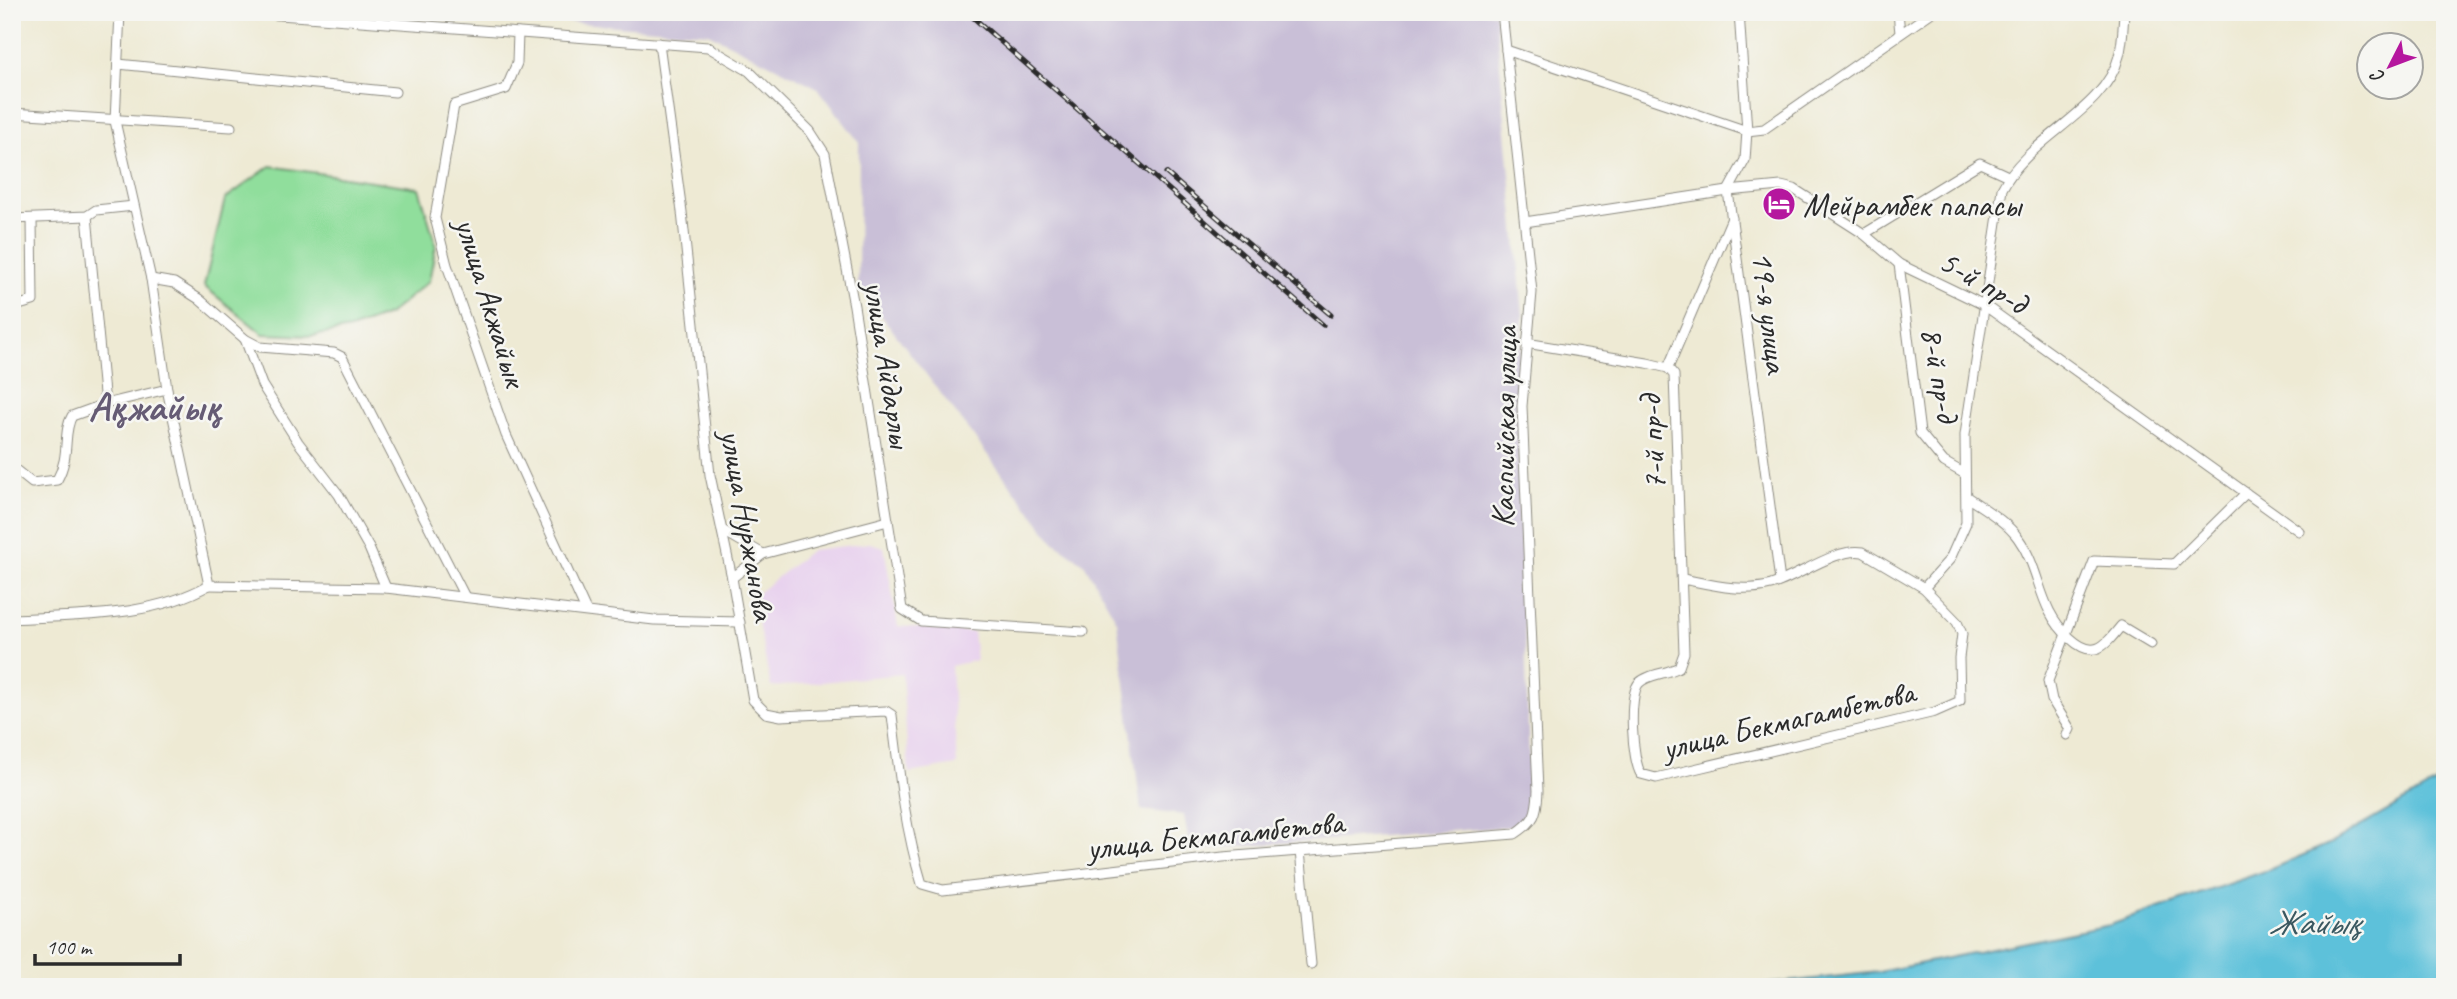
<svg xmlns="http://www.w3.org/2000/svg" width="2457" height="999" font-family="Caveat,sans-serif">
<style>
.built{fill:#e8d2ee}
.industrial{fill:#c9bfd7}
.green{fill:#90de9c;stroke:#5e8464;stroke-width:2}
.water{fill:#5dc1da;stroke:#447682;stroke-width:2}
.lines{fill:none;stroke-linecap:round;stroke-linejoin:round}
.street-casing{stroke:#8c8a80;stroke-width:11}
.street{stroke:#fff;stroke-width:9}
.rail-casing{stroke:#2b2b2b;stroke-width:5}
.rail{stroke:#f6f6f2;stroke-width:2.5;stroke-dasharray:8;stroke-linecap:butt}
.labels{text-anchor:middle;stroke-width:5;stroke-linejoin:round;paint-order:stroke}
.poi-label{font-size:33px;fill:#2b2b2b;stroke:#f6f6f2;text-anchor:start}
.street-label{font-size:33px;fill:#2b2b2b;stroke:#f6f6f2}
.water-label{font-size:35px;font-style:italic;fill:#3a5860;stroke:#f6f6f2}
.district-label{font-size:40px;font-weight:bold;fill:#655b74;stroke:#f6f6f2}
</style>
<rect width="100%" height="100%" fill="#f6f6f2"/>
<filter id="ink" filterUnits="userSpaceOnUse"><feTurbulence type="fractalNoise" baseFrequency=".0143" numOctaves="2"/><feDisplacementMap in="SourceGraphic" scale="14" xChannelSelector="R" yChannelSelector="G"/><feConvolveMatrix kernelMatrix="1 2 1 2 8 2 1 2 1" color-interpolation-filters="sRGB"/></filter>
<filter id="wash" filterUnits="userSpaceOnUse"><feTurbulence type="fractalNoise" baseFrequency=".00686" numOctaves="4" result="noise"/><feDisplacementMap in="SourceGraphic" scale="28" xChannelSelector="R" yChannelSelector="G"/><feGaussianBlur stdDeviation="1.57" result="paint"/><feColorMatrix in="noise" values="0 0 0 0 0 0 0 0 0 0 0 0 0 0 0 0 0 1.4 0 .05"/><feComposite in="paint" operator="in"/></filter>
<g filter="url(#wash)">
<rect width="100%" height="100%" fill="#eeead4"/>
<!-- built -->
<polygon class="built" points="870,543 884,547 898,626 973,632 976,660 951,666 957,765 909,773 902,674 771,687 753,597 811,550"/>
<!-- industrial -->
<polygon class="industrial" points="436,12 1495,12 1523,315 1517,404 1531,817 1520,826 1190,850 1184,815 1141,810 1117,621 1084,563 1054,542 858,285 859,142 818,88 708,33"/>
<!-- green -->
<polygon class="green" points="270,166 419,188 436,245 429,281 388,315 350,329 313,336 263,334 204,286 225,199"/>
<!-- water -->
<polygon class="water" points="2445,778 2445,987 1741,987 1879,972 2110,925 2271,869 2331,843"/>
</g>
<g filter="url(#ink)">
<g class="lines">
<defs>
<g id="street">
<polyline points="120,12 115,121 151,279 167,389 209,585 386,588 654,620 740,622"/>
<polyline points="238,12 708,47 749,71 810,131 825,154 854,306 902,609 921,621 1083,632"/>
<polyline points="1739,12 1747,131 1745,160 1728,191 1780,581"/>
<polyline points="1898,12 1900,33"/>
<polyline points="518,33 517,63 506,89 454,105 435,218 447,265 506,435 586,611"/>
<path d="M659 43 682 212 710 475 732 578 753 700 766 713 781 716 886 711 892 715C899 773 905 828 922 884L943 890 1223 857 1515 834C1535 821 1537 814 1538 791L1522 406 1532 292 1502 12"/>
<polyline points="1506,50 1747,131 1764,129 1932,12"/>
<polyline points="118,64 395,92"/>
<polyline points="12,113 231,127"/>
<polyline points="87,216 105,404 167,389"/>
<polyline points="12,219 87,216 96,210 134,206"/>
<polyline points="1525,222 1728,191 1781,186 1794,189 1864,234 1899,264 1984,305 2299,531"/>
<polyline points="1864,234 1980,163 2008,176"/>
<polyline points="1899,264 1920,433 1944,462 1965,474"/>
<polyline points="151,279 174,283 199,299 245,339 260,347 334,353 342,357 464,595"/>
<polyline points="12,307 33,301 32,219"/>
<polyline points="245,339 262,385 298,442 339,495 369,548 386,588"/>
<path d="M1526 343 1647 363 1668 368 1674 375 1684 653 1679 667C1667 674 1648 674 1639 683 1628 695 1632 761 1641 774L1656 778 1935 712 1960 701 1959 658 1962 634 1957 622 1924 588 1863 552C1837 547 1798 577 1771 585 1741 593 1713 585 1683 579"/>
<polyline points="1668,368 1732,218"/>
<path d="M12 467 32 483 57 480C71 455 62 433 72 416L105 404"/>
<path d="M1967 497C1984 509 2006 521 2018 538 2042 571 2037 609 2070 638 2094 660 2104 647 2121 626L2151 644"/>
<polyline points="722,530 763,554 888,521"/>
<polyline points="732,578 763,554"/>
<path d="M1924 588 1950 559 1966 523 1965 435 2002 189C2028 137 2105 112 2119 56 2123 42 2123 27 2124 12"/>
<path d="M12 619C77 615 151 618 209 585"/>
<polyline points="2067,735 2070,729 2052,700 2048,681 2094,561 2174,564 2246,493"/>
<polyline points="1300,851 1311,964"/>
</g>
</defs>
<!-- street casing -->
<use href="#street" class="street-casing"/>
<!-- street -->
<use href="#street" class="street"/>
<defs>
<g id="rail">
<polyline points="967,12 1323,325"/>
<polyline points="1166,173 1331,315"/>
</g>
</defs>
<!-- rail casing -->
<use href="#rail" class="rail-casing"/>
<!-- rail -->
<use href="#rail" class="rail"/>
</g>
</g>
<!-- icons -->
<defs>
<symbol id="hotel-disc" viewBox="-11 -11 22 22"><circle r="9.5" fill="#b5179e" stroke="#f6f6f2"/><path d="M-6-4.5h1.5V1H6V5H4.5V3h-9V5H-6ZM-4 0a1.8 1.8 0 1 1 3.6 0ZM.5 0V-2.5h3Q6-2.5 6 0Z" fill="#fff"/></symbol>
</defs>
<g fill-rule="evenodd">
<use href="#hotel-disc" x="1760" y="185" width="38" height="38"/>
</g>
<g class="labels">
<!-- poi labels -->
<g class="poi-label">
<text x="1803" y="216">Мейрамбек папасы</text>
</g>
<!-- street labels -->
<g class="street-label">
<text transform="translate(1984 281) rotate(30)" y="12">5-й пр-д</text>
<text transform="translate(492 302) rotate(73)" y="12">улица Акжайык</text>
<text transform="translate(1771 312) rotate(83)" y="12">19-я улица</text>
<text transform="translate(889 364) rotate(81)" y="12">улица Айдарлы</text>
<text transform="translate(1941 374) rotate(80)" y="12">8-й пр-д</text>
<text transform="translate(1503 427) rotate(-89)" y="12">Каспийская улица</text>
<text transform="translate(1651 443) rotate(-93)" y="12">7-й пр-д</text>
<text transform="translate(749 525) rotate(80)" y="12">улица Нуржанова</text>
<text transform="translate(1788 719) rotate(-13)" y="12">улица Бекмагамбетова</text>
<text transform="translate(1215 834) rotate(-6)" y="12">улица Бекмагамбетова</text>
</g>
<!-- water labels -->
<g class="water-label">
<text x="2314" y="934">Жайық</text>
</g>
<!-- district labels -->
<g class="district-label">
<text x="155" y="420">Ақжайық</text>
</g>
</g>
<!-- margin -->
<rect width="2457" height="999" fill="none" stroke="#f6f6f2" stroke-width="42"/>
<!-- north arrow -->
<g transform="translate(2390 66) rotate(228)"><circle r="33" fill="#f6f6f2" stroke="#a5a5a2" stroke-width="2"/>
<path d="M0-5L12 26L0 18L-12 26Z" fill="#b5179e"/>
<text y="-10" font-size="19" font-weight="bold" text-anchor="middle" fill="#2b2b2b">С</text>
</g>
<!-- scale -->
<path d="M35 954v10h145v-10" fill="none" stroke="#2b2b2b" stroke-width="3.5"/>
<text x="46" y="954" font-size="21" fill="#2b2b2b" stroke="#f6f6f2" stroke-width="5" paint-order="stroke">100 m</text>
</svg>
